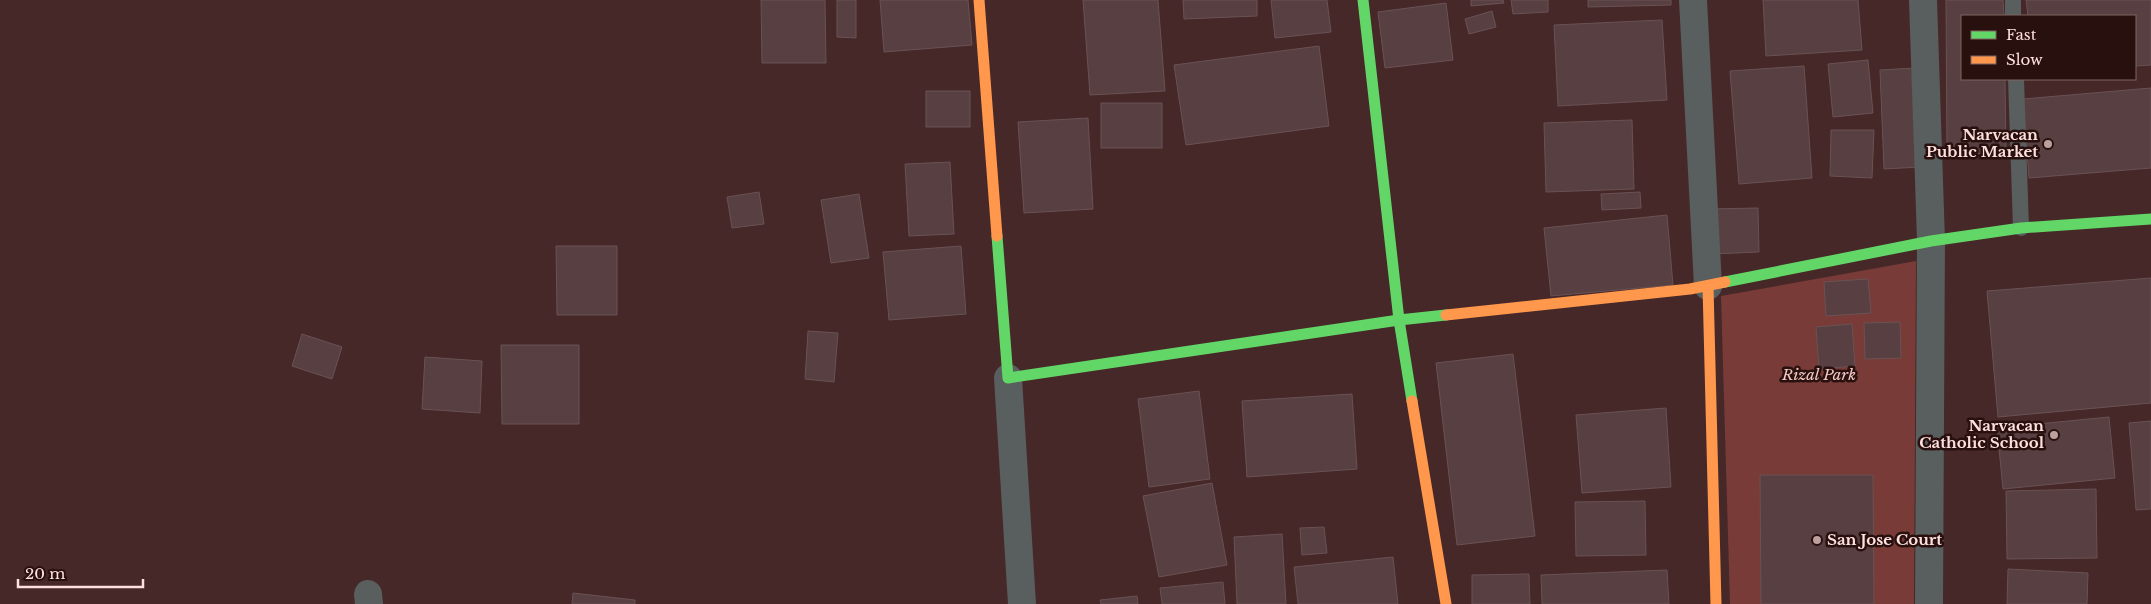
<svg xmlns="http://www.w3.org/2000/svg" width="2151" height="604" font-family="'Libre Baskerville',serif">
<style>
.green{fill:#783b38}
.building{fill:#584042;stroke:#6a5254}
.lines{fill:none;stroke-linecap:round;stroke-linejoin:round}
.lane{stroke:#595e5e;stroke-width:16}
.street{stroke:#595e5e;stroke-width:28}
.fast{stroke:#63d668;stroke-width:11}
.slow{stroke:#ff974d;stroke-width:11}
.poi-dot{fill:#bda09e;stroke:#28100e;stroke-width:2}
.labels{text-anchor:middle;stroke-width:5;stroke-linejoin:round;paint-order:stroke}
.poi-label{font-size:15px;font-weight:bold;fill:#fee1de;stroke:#28100e;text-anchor:end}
.park-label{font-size:15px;font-style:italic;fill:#f6c9c5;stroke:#28100e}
</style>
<rect width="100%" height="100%" fill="#452827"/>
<!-- green -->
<polygon class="green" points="1916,261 1914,604 1730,604 1721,296"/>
<!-- building -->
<g class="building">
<polygon points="761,0 825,0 826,63 762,63"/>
<polygon points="837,0 856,0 856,38 837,37"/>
<polygon points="880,0 968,0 972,45 884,52"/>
<polygon points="1083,0 1158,0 1165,91 1090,95"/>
<polygon points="1183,0 1257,0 1257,16 1184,19"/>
<polygon points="1271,0 1327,0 1331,32 1275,38"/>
<polygon points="1471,0 1503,0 1504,3 1471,6"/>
<polygon points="1511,0 1548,0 1548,12 1513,14"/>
<polygon points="1588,0 1671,0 1671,5 1588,7"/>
<polygon points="1763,0 1858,0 1862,50 1766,56"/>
<polygon points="1946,0 2003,0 2004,16 1962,16 1962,79 2005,79 2006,153 1947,154"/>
<polygon points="2026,0 2151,0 2151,65 2135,66 2135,16 2028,16"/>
<polygon points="1446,3 1453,60 1385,68 1378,12"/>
<polygon points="1492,11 1496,27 1469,34 1465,19"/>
<polygon points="1662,20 1667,100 1558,106 1554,25"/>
<polygon points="1319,46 1329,126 1186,145 1174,65"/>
<polygon points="1868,60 1873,113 1833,117 1828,64"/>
<polygon points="1804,66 1812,178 1739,184 1730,71"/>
<polygon points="1915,68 1920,167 1884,169 1880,70"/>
<polygon points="2151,88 2151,168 2029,178 2023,99"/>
<rect x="926" y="91" width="44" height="36"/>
<rect x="1101" y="103" width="61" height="45"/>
<polygon points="1088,118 1093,209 1024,213 1018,122"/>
<polygon points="1632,120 1634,189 1546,192 1544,123"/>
<polygon points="1831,130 1874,130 1872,178 1830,176"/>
<polygon points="950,162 954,234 909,236 905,164"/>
<polygon points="759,192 764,224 732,228 727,197"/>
<polygon points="1640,192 1641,208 1602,210 1601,194"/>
<polygon points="859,194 869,258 831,263 821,200"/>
<polygon points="1758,208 1759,252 1711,254 1709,209"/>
<polygon points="1667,215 1673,285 1551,296 1544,228"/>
<polygon points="556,246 617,246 617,315 557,315"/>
<polygon points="961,246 966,314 889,320 883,252"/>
<polygon points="2151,278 2151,403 1998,417 1987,291"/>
<polygon points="1868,279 1871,313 1826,316 1824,282"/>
<polygon points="1900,322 1901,358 1865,359 1864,323"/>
<polygon points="1852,324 1855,366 1819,369 1816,327"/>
<polygon points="808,331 838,333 834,382 805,379"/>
<polygon points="302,334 342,347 332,379 292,366"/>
<polygon points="501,345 579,345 579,424 502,424"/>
<polygon points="1513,354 1535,536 1457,545 1436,363"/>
<polygon points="425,357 482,361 480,413 422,409"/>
<polygon points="1199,391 1210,479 1149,487 1138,399"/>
<polygon points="1352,394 1357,469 1247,477 1242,401"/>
<polygon points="1666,408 1671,487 1582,493 1576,415"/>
<polygon points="2109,417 2115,478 2003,489 1997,428"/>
<polygon points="2151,421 2151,509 2136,510 2129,423"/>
<polygon points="1760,475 1873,475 1874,604 1761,604"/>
<polygon points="1212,483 1227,565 1159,577 1143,496"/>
<polygon points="2096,489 2097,558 2007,559 2006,491"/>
<polygon points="1645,501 1646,555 1576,556 1575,502"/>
<polygon points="1324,527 1327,553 1302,555 1300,528"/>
<polygon points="1282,534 1286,604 1237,604 1234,537"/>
<polygon points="1393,557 1398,604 1298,604 1294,567"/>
<polygon points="2008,569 2088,573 2087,604 2007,604"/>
<polygon points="1667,570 1669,604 1542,604 1541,575"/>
<polygon points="1529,574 1530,604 1472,604 1472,575"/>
<polygon points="1223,582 1225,604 1162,604 1160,588"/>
<polygon points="573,593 635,600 635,604 572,604"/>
<polygon points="1137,596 1138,604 1101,604 1100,600"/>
</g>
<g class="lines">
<!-- lane -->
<g class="lane">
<polyline points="2013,0 2013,16"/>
<polyline points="2016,79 2021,228"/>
</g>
<!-- street -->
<g class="street">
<polyline points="1693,0 1708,286"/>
<polyline points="1923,0 1931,241 1929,604"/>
<polyline points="1008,378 1022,604"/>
<polyline points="368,594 369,604"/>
</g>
<!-- fast -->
<g class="fast">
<polyline points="1363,0 1399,320 1412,401"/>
<polyline points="997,236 1008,378 1399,320 1446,315"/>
<polyline points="1725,282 1931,241 2021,228 2151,219"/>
</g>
<!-- slow -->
<g class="slow">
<polyline points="979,0 997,236"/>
<polyline points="1708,286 1716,604"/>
<polyline points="1446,315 1690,289 1725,282"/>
<polyline points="1412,401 1446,604"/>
</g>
</g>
<!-- markers -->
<g class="poi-dot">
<circle cx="2048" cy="144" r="5"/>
<circle cx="2054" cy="435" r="5"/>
<circle cx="1817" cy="540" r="5"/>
</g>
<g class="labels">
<!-- poi labels -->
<g class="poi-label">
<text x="2038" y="140">Narvacan<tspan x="2038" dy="17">Public Market</tspan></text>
<text x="2044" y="431">Narvacan<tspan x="2044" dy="17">Catholic School</tspan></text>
<text x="1827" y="545" text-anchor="start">San Jose Court</text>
</g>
<!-- park labels -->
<g class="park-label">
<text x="1819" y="380">Rizal Park</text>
</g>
</g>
<!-- legend -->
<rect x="1961" y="15" width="175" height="65" fill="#28100e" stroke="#7e6461"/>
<rect x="1971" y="31" width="25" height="8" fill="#63d668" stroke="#7e6461"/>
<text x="2006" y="40" font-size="15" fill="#fee1de">Fast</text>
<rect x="1971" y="56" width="25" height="8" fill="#ff974d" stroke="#7e6461"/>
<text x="2006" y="65" font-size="15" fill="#fee1de">Slow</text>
<!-- scale -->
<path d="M18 579v8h125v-8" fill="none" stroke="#fee1de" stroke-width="2.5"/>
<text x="25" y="579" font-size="15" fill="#fee1de" stroke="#28100e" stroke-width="4" paint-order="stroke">20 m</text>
</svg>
